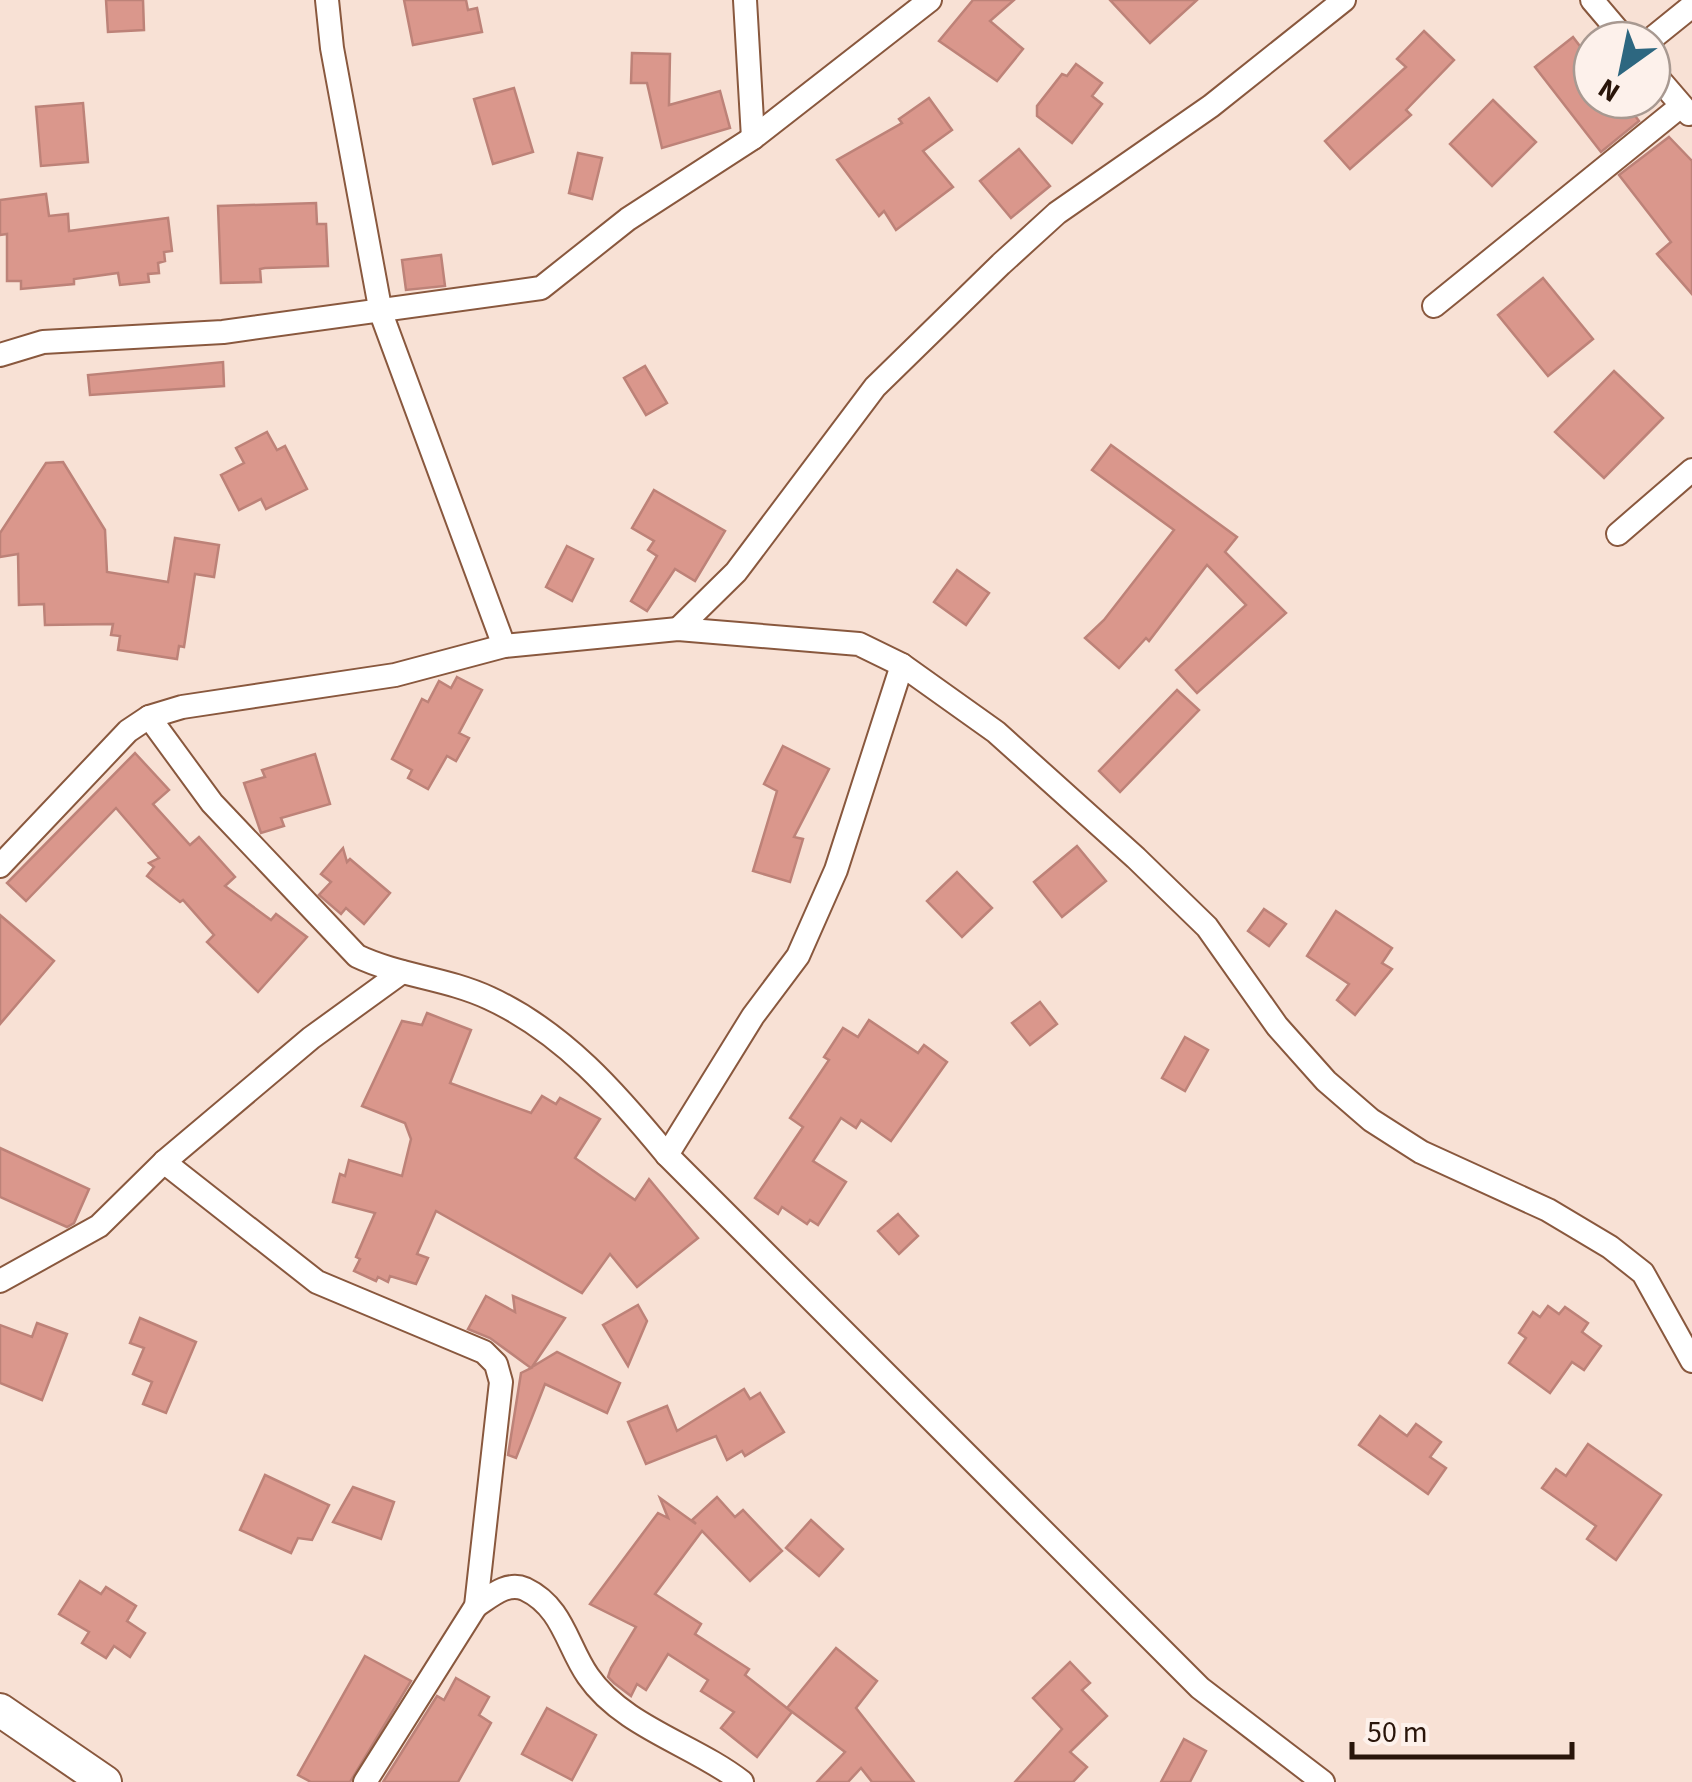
<svg xmlns="http://www.w3.org/2000/svg" width="1692" height="1782" font-family="'Source Sans 3',sans-serif">
<style>
.building{fill:#da978c;stroke:#bd8278;stroke-width:2.5}
.lines{fill:none;stroke-linecap:round;stroke-linejoin:round}
.street-casing{stroke:#89583e;stroke-width:26}
.secondary-casing{stroke:#89583e;stroke-width:36}
.street{stroke:#fff;stroke-width:22}
.secondary{stroke:#fff;stroke-width:32}
</style>
<rect width="100%" height="100%" fill="#f8e1d5"/>
<!-- building -->
<g class="building">
<polygon points="106,0 143,0 144,30 108,32"/>
<polygon points="404,0 466,0 468,10 477,8 482,32 413,45"/>
<polygon points="973,0 1014,0 990,21 1023,49 997,81 939,41"/>
<polygon points="1110,0 1197,0 1150,43"/>
<polygon points="1424,31 1454,60 1406,110 1411,115 1350,169 1325,141 1406,67 1397,59"/>
<polygon points="1573,37 1592,62 1592,100 1623,100 1639,121 1601,152 1535,67"/>
<polygon points="632,53 670,54 669,105 720,91 730,128 662,148 647,83 631,83"/>
<polygon points="1076,64 1102,83 1092,96 1102,104 1072,143 1037,116 1037,106 1062,74 1067,76"/>
<polygon points="514,88 533,152 493,164 474,99"/>
<polygon points="929,98 952,130 923,151 953,187 896,230 884,211 879,216 837,160 902,123 899,119"/>
<polygon points="1493,100 1536,142 1492,186 1450,144"/>
<polygon points="83,103 88,162 41,166 36,107"/>
<polygon points="1669,137 1692,161 1692,294 1657,254 1671,242 1619,175"/>
<polygon points="1019,149 1050,186 1011,218 980,181"/>
<polygon points="578,153 602,158 592,199 569,193"/>
<polygon points="46,194 49,216 68,214 69,231 168,218 172,251 164,252 165,261 158,263 159,273 148,274 149,282 120,285 118,273 74,279 74,284 21,289 21,281 7,281 7,234 0,235 0,200"/>
<polygon points="316,203 317,224 326,224 328,266 265,268 260,269 261,282 221,283 218,206"/>
<polygon points="441,255 445,286 406,290 402,260"/>
<polygon points="1543,278 1593,339 1548,376 1498,315"/>
<polygon points="223,362 224,386 90,395 88,375"/>
<polygon points="645,366 667,403 646,415 624,378"/>
<polygon points="1614,371 1663,418 1604,478 1555,432"/>
<polygon points="267,432 277,450 285,446 307,489 266,509 261,499 239,510 221,475 244,463 236,448"/>
<polygon points="1111,445 1237,537 1225,552 1286,613 1197,693 1176,670 1246,605 1207,565 1149,641 1146,638 1119,668 1085,638 1104,620 1174,530 1092,470"/>
<polygon points="63,462 105,530 107,572 168,582 175,538 219,545 214,577 195,574 184,647 179,646 177,659 118,650 120,636 111,635 113,624 45,625 44,604 19,605 18,554 0,557 0,533 46,463"/>
<polygon points="654,490 725,531 695,581 675,569 647,611 631,601 657,556 648,550 654,541 632,528"/>
<polygon points="567,546 593,559 572,601 546,587"/>
<polygon points="957,570 989,593 966,625 934,602"/>
<polygon points="457,677 482,690 459,733 469,738 456,761 447,756 428,789 408,778 412,770 392,759 422,699 428,702 439,681 451,688"/>
<polygon points="1177,690 1199,710 1120,792 1099,771"/>
<polygon points="783,746 829,769 794,837 803,839 790,882 753,871 777,791 764,784"/>
<polygon points="135,753 169,790 153,804 190,845 199,837 235,877 225,886 271,920 276,914 307,937 258,992 207,942 214,935 183,900 180,902 147,876 154,867 149,863 159,858 116,808 26,901 7,883"/>
<polygon points="315,754 330,804 281,818 284,826 261,833 244,783 265,777 262,770"/>
<polygon points="1077,846 1106,881 1062,917 1034,882"/>
<polygon points="343,848 347,862 350,859 390,893 364,924 346,908 341,914 319,895 331,882 321,874"/>
<polygon points="957,872 992,908 962,937 927,901"/>
<polygon points="1264,909 1286,924 1269,946 1248,931"/>
<polygon points="1336,911 1392,948 1382,963 1392,969 1355,1015 1337,1000 1349,984 1307,956"/>
<polygon points="0,915 54,961 0,1024"/>
<polygon points="1040,1002 1057,1024 1030,1045 1012,1023"/>
<polygon points="427,1013 471,1030 450,1083 531,1113 542,1096 556,1104 560,1098 600,1119 575,1158 635,1200 649,1179 698,1238 637,1287 610,1254 582,1293 436,1211 417,1254 428,1258 416,1284 390,1276 388,1282 378,1277 376,1281 354,1271 360,1259 356,1257 375,1213 333,1202 340,1174 345,1176 349,1160 402,1176 411,1139 405,1123 362,1106 402,1021 422,1025"/>
<polygon points="869,1020 918,1053 924,1045 947,1062 891,1141 861,1120 856,1128 841,1118 813,1161 846,1182 818,1225 810,1220 807,1224 782,1207 778,1214 755,1198 803,1127 790,1118 829,1060 824,1057 843,1028 858,1037"/>
<polygon points="1185,1037 1208,1050 1185,1091 1162,1078"/>
<polygon points="0,1148 89,1189 74,1223 67,1227 0,1197"/>
<polygon points="898,1214 918,1236 899,1254 878,1231"/>
<polygon points="486,1296 515,1312 513,1296 565,1318 532,1367 557,1352 620,1383 607,1413 545,1384 516,1458 508,1455 521,1373 531,1368 490,1338 468,1329"/>
<polygon points="638,1305 647,1321 628,1366 603,1325"/>
<polygon points="1548,1306 1559,1314 1565,1307 1588,1323 1582,1332 1601,1346 1584,1370 1572,1362 1550,1393 1509,1363 1526,1338 1519,1333 1533,1312 1540,1317"/>
<polygon points="140,1318 196,1342 166,1413 143,1404 152,1382 133,1374 144,1348 130,1343"/>
<polygon points="37,1323 67,1334 42,1400 0,1383 0,1325 32,1337"/>
<polygon points="744,1389 750,1399 760,1393 784,1432 745,1456 742,1451 727,1460 716,1436 646,1464 628,1422 667,1406 677,1431"/>
<polygon points="1380,1416 1407,1436 1416,1424 1441,1442 1430,1457 1446,1468 1428,1494 1359,1445"/>
<polygon points="1588,1444 1661,1495 1616,1560 1587,1539 1596,1526 1542,1488 1556,1469 1566,1476"/>
<polygon points="265,1475 329,1505 312,1540 298,1538 291,1553 240,1530"/>
<polygon points="353,1487 394,1502 381,1539 333,1522"/>
<polygon points="717,1497 735,1517 743,1510 782,1551 750,1581 702,1531 655,1594 701,1624 695,1634 749,1669 745,1675 792,1712 757,1757 721,1728 734,1712 701,1691 708,1680 668,1654 646,1690 637,1684 631,1696 614,1683 608,1677 611,1668 636,1627 590,1604 658,1513 668,1518 660,1498 696,1524 692,1520"/>
<polygon points="811,1520 843,1549 819,1576 786,1548"/>
<polygon points="80,1581 101,1594 106,1587 136,1606 127,1621 145,1633 130,1657 114,1646 106,1658 82,1643 89,1632 59,1614"/>
<polygon points="836,1648 877,1681 856,1708 914,1782 872,1782 861,1768 848,1782 817,1782 845,1752 787,1708"/>
<polygon points="365,1656 411,1681 350,1782 311,1782 298,1775"/>
<polygon points="1070,1662 1090,1683 1082,1690 1107,1716 1070,1752 1087,1767 1073,1782 1015,1782 1062,1729 1033,1698"/>
<polygon points="456,1678 489,1697 479,1715 491,1723 458,1782 383,1782 437,1696 444,1700"/>
<polygon points="547,1708 596,1735 572,1780 522,1754"/>
<polygon points="1184,1739 1206,1751 1190,1782 1161,1782"/>
</g>
<g class="lines">
<defs>
<g id="street">
<polyline points="327,0 332,48 381,313 504,646"/>
<polyline points="745,0 753,138"/>
<polyline points="1592,0 1626,40"/>
<polyline points="1650,40 1692,6"/>
<polyline points="1652,71 1689,114"/>
<polyline points="1434,306 1681,106"/>
<polyline points="0,355 43,342 223,332 541,288 628,219 753,138 930,0"/>
<polyline points="1618,534 1692,470"/>
<polyline points="678,629 736,572 875,387 1001,264 1057,213 1211,106 1344,0"/>
<path d="M149 717 212 803 357 956C399 976 446 978 489 998 563 1032 616 1093 667 1155L1200 1688 1323 1782"/>
<polyline points="0,866 128,731 149,717 182,707 395,675 504,646 678,629 859,644 902,665 996,732 1136,858 1207,927 1277,1026 1326,1081 1371,1120 1421,1152 1548,1210 1610,1247 1643,1273 1692,1361"/>
<polyline points="667,1155 753,1016 798,956 836,870 902,665"/>
<polyline points="164,1162 317,1282 484,1352 496,1364 501,1382 476,1606 365,1782"/>
<polyline points="0,1281 99,1226 164,1162 311,1038 402,972"/>
<path d="M476 1606C490 1597 507 1581 525 1589 563 1607 567 1646 588 1676 623 1727 695 1745 742 1782"/>
</g>
<polyline id="secondary" points="0,1710 105,1782"/>
</defs>
<!-- street casing -->
<use href="#street" class="street-casing"/>
<!-- secondary casing -->
<use href="#secondary" class="secondary-casing"/>
<!-- street -->
<use href="#street" class="street"/>
<!-- secondary -->
<use href="#secondary" class="secondary"/>
</g>
<!-- north arrow -->
<g transform="translate(1622 70) rotate(213)"><circle r="48" fill="#fdf1eb" stroke="#a89991" stroke-width="2.5"/>
<path d="M0-8L18 38L0 25L-18 38Z" fill="#2d6780"/>
<text y="-15" font-size="28" font-weight="bold" text-anchor="middle" fill="#29150a">N</text>
</g>
<!-- scale -->
<path d="M1352 1742v15h220v-15" fill="none" stroke="#29150a" stroke-width="5"/>
<text x="1367" y="1742" font-size="30" fill="#29150a" stroke="#fdf1eb" stroke-width="8" paint-order="stroke">50 m</text>
</svg>
